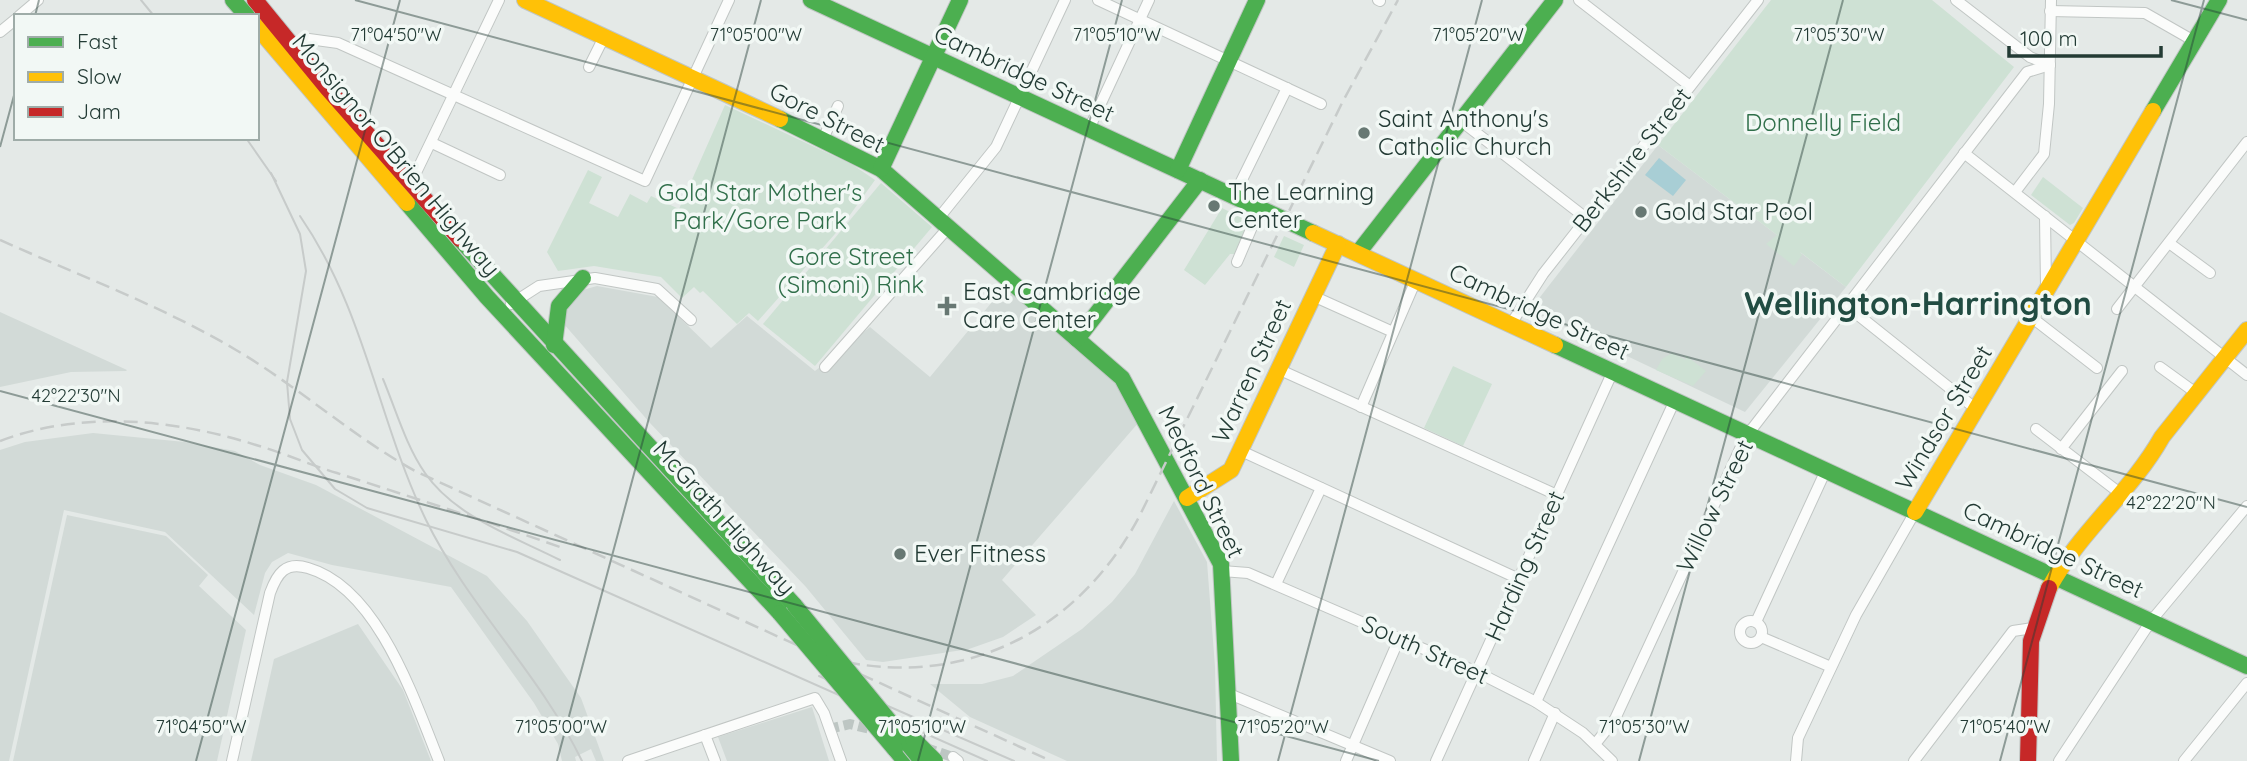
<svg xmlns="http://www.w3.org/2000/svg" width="2247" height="761" font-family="Quicksand,sans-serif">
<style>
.built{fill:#d2dad7}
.green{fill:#cee1d4}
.water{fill:#a8ced5}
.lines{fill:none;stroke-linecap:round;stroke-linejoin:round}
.street-tunnel{stroke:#bdc6c3;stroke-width:10;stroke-dasharray:10 5;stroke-linecap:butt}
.street-casing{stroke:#c1c6c4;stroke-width:12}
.fast-casing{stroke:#c0c6c4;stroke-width:18}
.slow-casing{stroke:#c0c6c4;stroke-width:18}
.jam-casing{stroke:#c0c6c4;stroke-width:18}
.street{stroke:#fbfcfb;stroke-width:10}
.fast{stroke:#4caf50;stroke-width:16}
.slow{stroke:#ffc107;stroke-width:16}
.jam{stroke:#c62828;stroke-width:16}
.tram{stroke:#c7cbca;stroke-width:2}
.rail{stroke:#c7cbca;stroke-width:2.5;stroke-dasharray:14 7;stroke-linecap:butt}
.fast-bridge-casing{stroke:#bdc5c2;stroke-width:18;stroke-linecap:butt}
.fast-bridge{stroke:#4caf50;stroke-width:16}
.ticks{fill:none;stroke:#233b35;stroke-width:2;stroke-opacity:0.45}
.poi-dot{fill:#677873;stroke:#f2f8f5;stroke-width:2.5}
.labels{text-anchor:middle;stroke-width:7;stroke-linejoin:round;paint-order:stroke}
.street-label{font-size:24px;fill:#233b35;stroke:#f2f8f5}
.poi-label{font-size:24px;fill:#233b35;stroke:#f2f8f5;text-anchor:start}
.park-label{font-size:24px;fill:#306f4a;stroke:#f2f8f5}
.district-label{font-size:32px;font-weight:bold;fill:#214c42;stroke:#f2f8f5}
.ticks-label{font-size:18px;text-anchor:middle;fill:#233b35;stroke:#f2f8f5;stroke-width:7;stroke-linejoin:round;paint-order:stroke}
</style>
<rect width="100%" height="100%" fill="#e4e9e7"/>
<!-- built -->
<g class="built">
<polygon points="1658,145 1846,287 1745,412 1530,310"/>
<polygon points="1006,285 1114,381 1139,422 1002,580 1036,615 1003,637 969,649 883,662 866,660 806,587 650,423 550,308 579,291 597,286 658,297 711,348 747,316 815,371 870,327 930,377"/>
<polygon points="0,312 127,370 126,371 71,372 0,387"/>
<polygon points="93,433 185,442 235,451 260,465 316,485 487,576 527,621 581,698 604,761 596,761 591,749 575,757 576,761 562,761 558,744 534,703 451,587 332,565 288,553 272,562 265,573 254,615 165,532 64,510 9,761 0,761 0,450 25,442"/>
<polygon points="1174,501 1207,562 1215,667 1217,761 1067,761 970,717 930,684 982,684 1013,676 1082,629 1112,602 1135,574"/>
<polygon points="67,515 166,536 208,575 199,586 246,630 217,761 13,761"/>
<polygon points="358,624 403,690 431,761 251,761 274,659"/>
<polygon points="812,707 829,761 727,761 718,737"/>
</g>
<!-- green -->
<g class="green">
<polygon points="1771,0 1932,0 2014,67 1846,287 1800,252 1802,255 1794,266 1766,244 1777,235 1658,145"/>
<polygon points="725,105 853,165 875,180 842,226 758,321 749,313 737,324 703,291 700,293 694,287 682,298 661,277 594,266 558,271 547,252 588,170 602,177 589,203 618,217 630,194 647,203 651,196 679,209"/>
<polygon points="2043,177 2083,208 2074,223 2070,225 2031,195"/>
<polygon points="881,183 932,227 815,366 763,324"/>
<polygon points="1222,208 1244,219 1243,222 1250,226 1237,254 1230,254 1205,285 1184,270"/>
<polygon points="1284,236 1304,245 1294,267 1274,257"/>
<polygon points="1672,353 1686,360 1685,355 1706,371 1693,386 1656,370 1662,359"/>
<polygon points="1453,366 1492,384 1463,446 1424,428"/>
</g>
<!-- water -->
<polygon class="water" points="1659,158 1686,180 1673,196 1645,175"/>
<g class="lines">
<!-- street-tunnel -->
<g class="street-tunnel">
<polyline points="829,729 850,724 874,730"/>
<polyline points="926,748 953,757"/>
</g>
<defs>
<g id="street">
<polyline points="1098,0 1321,104"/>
<polyline points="1378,0 1380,1"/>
<polyline points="1579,0 1690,86"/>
<polyline points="1956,0 2030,57 2050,65"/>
<polyline points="2050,11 2145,13 2194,41"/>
<polyline points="19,16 38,0"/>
<polyline points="0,32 16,19"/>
<polyline points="290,44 309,39 338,43 645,181 729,0"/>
<polyline points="589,67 604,37"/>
<polyline points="1461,121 1586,218"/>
<polyline points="1089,129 1149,0"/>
<polyline points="823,139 838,106"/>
<polyline points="432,143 500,175"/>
<polyline points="1964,153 2247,375"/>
<polyline points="412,181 499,0"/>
<polyline points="2015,192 2044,154 2049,104 2051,0"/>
<polyline points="1234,196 1287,88"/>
<polyline points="2045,216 2046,288"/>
<polyline points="938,219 996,147 1065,0"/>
<polyline points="2169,243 2210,273"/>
<polyline points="1237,262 1255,220"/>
<polyline points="1313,296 1393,332"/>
<polyline points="511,304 539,286 595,278 657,289 691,320"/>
<polyline points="1848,307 1976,409"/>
<polyline points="2117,309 2247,142"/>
<polyline points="2031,317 2097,368"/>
<polyline points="1511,324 1543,274 1758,0"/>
<polyline points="825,367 948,228"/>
<polyline points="2160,367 2196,393"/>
<polyline points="1278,369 1557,495"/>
<polyline points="1361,407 1416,280"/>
<polyline points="2036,429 2121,494"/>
<polyline points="2061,449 2122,371"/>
<polyline points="1239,450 1519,579"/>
<polyline points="1222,571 1248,573 1477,672 1536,702 1583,733 1612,761"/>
<polyline points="1276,584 1321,488"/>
<circle cx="1751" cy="632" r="11"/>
<polyline points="1756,622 1826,470"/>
<polyline points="1761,637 1831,667"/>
<polyline points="1227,693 1390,761"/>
<polyline points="1536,702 1675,400"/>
<polyline points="705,735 715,761"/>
<polyline points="1596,743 1615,719 1745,438 2027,72 2050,65"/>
<polyline points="953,757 958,761"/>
<path d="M232 761 270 593C277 574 285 561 308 568 378 588 414 699 439 761"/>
<polyline points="628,761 815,698 824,713 841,761"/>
<polyline points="1346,761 1399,639"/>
<polyline points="1436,761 1613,371"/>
<polyline points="1534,761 1555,713"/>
<polyline points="1796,761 1798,738 1856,615 1915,512"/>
<polyline points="1914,761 2013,631 2033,628"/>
<polyline points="2059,761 2151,621 2247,506"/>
<polyline points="2184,761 2247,683"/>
</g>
<g id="fast">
<polyline points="233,0 247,16"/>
<polyline points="811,0 1313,233"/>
<polyline points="2153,111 2219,0"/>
<polyline points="780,119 881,169 1122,378 1221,564 1231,761"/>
<polyline points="881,169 960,0"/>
<polyline points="1178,170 1257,0"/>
<polyline points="407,203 487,297 780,613"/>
<polyline points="460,239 795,606"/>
<polyline points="1358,253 1555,0"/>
<polyline points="1077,339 1200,180"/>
<polyline points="554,345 559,306 583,278"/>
<polyline points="1555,345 2247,666"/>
<polyline points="895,749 905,761"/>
</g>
<g id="slow">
<polyline points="525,0 780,119"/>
<polyline points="257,27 407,203"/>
<polyline points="1313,233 1555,345"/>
<polyline points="1187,498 1231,470 1338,244"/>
<polyline points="1915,512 2153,111"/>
<path d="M2049 588C2079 532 2131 492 2162 437L2247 330"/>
</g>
<g id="jam">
<polyline points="255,0 327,88 460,239"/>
<polyline points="2028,761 2031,641 2049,588"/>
</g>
</defs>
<!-- street casing -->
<use href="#street" class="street-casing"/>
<!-- fast casing -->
<use href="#fast" class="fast-casing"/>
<!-- slow casing -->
<use href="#slow" class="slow-casing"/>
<!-- jam casing -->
<use href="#jam" class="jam-casing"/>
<!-- street -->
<use href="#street" class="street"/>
<!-- fast -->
<use href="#fast" class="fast"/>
<!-- slow -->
<use href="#slow" class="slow"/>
<!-- jam -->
<use href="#jam" class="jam"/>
<!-- tram -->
<g class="tram">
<polyline points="141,0 154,16"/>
<polyline points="246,138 276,181"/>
<polyline points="271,173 300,234 306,271 287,382 290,419 302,450 335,489 367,508 517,552 987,761"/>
<path d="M300 216C366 312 377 418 426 520 468 606 540 674 582 761"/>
<path d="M383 379C396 410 406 446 425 473 455 517 515 537 560 560"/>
<polyline points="819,676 1014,761"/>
</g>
<!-- rail -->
<g class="rail">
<path d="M0 240C78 275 162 306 236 350 299 387 353 437 417 472L1051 761"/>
<path d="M0 441C82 410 174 419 256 445 284 453 310 465 337 473 411 497 486 521 560 547"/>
<path d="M846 662C972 687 1082 626 1140 515L1343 101 1398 0"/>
</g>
<defs>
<g id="fast-bridge">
<polyline points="795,606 922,761"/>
<polyline points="780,613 895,749"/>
<polyline points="913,739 935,761"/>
</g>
</defs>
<!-- fast-bridge casing -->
<use href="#fast-bridge" class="fast-bridge-casing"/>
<!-- fast-bridge -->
<use href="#fast-bridge" class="fast-bridge"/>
</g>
<!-- ticks -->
<path class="ticks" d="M355 0 2247 507M2171 0 2247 20M35 16 39 0M0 147 16 88M0 391 1379 761M196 761 400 0M557 761 761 0M918 761 1122 0M1278 761 1482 0M1639 761 1843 0M2000 761 2204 0"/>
<!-- markers -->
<g class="poi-dot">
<circle cx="1364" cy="133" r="7"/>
<circle cx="1214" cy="206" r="7"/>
<circle cx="1641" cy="212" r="7"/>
<path d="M943.5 295.5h7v7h7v7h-7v7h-7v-7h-7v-7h7z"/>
<circle cx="900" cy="554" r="7"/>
</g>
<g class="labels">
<!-- street labels -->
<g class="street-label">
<text transform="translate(1024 74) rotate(25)" y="8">Cambridge Street</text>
<text transform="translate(827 118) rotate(27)" y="8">Gore Street</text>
<text transform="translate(396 155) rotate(50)" y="8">Monsignor O'Brien Highway</text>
<text transform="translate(1632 160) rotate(-52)" y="8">Berkshire Street</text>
<text transform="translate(1539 312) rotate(25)" y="8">Cambridge Street</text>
<text transform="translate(1252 371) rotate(-65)" y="8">Warren Street</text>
<text transform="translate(1944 418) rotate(-59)" y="8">Windsor Street</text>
<text transform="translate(1201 482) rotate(64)" y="8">Medford Street</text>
<text transform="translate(1715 506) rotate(-64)" y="8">Willow Street</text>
<text transform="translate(724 518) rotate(48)" y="8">McGrath Highway</text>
<text transform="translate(2053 550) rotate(25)" y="8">Cambridge Street</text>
<text transform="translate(1525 566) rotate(-66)" y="8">Harding Street</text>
<text transform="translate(1425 650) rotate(24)" y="8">South Street</text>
</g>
<!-- poi labels -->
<g class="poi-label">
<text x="1378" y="127">Saint Anthony's<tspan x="1378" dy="28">Catholic Church</tspan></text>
<text x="1228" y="200">The Learning<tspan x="1228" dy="28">Center</tspan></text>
<text x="1655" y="220">Gold Star Pool</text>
<text x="963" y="300">East Cambridge<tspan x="963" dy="28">Care Center</tspan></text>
<text x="914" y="562">Ever Fitness</text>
</g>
<!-- park labels -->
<g class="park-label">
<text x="1823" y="131">Donnelly Field</text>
<text x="760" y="201">Gold Star Mother's<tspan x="760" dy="28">Park/Gore Park</tspan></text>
<text x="851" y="265">Gore Street<tspan x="851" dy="28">(Simoni) Rink</tspan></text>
</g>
<!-- district labels -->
<g class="district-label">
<text x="1918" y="315">Wellington-Harrington</text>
</g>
</g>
<g class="ticks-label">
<text x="396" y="41">71°04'50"W</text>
<text x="756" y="41">71°05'00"W</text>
<text x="1117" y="41">71°05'10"W</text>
<text x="1478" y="41">71°05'20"W</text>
<text x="1839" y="41">71°05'30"W</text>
<text x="76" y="402">42°22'30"N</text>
<text x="2171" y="509">42°22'20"N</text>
<text x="201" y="733">71°04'50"W</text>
<text x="561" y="733">71°05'00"W</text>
<text x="922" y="733">71°05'10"W</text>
<text x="1283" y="733">71°05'20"W</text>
<text x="1644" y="733">71°05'30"W</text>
<text x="2005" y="733">71°05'40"W</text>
</g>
<!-- legend -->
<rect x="14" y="14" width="245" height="126" fill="#f2f8f5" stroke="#9faca8" stroke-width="2"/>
<rect x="28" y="37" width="35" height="10" fill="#4caf50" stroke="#9faca8" stroke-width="2"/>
<text x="77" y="49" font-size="21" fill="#233b35">Fast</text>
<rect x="28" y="72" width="35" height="10" fill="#ffc107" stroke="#9faca8" stroke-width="2"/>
<text x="77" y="84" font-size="21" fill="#233b35">Slow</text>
<rect x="28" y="107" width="35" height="10" fill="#c62828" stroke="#9faca8" stroke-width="2"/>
<text x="77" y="119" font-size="21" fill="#233b35">Jam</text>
<!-- scale -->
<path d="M2009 46v10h152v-10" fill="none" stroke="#233b35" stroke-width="3.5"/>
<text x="2020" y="46" font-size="21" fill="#233b35" stroke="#f2f8f5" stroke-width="5" paint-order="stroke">100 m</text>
</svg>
